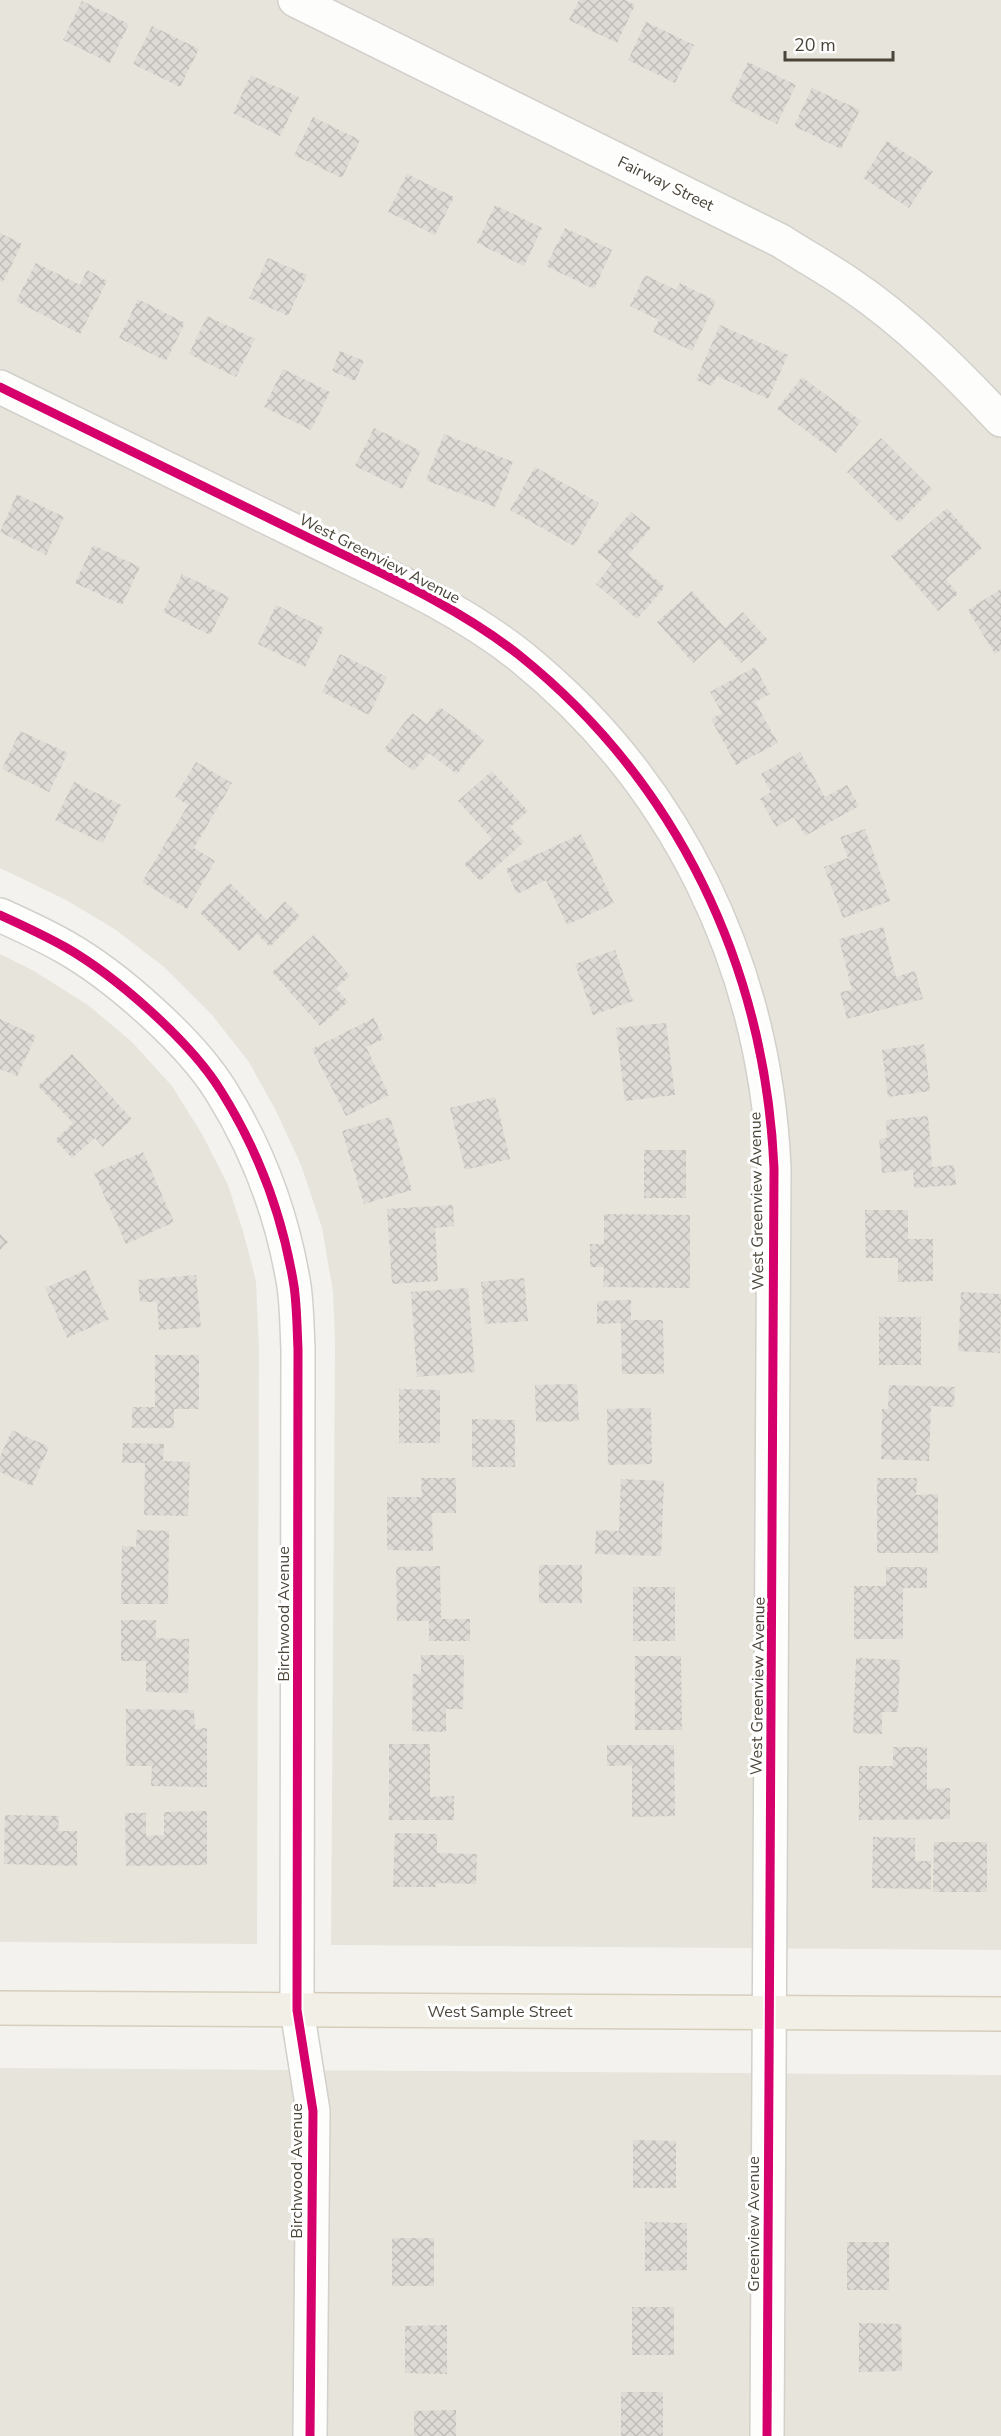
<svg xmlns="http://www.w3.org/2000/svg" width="1001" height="2436" font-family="'Nunito Sans',sans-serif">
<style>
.residential{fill:#e7e4dc}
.building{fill:url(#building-cross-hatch)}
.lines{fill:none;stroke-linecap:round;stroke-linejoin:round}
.minor-casing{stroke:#d2d0cb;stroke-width:36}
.major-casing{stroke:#d6cebb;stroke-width:36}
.minor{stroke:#fdfdfc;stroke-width:33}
.major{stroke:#f2efe6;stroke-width:33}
.cycleway-casing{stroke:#fff;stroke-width:13}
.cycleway{stroke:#d6006c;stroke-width:9}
.labels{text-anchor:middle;stroke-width:6;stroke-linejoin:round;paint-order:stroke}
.street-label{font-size:16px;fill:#4b4439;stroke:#fff}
</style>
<defs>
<pattern id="building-cross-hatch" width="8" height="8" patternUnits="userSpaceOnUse" patternTransform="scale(1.5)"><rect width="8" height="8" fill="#dedbd6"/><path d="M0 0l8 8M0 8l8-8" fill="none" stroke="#c0bdb8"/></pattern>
</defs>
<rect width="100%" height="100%" fill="#f4f2ee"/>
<!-- residential -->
<g class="residential">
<polygon points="0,0 1001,0 1001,1950 331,1945 335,1344 333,1292 322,1228 301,1165 277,1113 249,1062 212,1015 164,967 116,930 66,900 0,868"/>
<polygon points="0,954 34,971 88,1005 132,1042 172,1086 202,1134 228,1185 243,1231 256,1281 259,1350 257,1944 0,1942"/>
<polygon points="0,2068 1001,2075 1001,2436 0,2436"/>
</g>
<!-- building -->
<g class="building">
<polygon points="579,0 625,0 635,5 617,43 569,20"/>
<polygon points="82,1 129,24 110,63 63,40"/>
<polygon points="646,22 694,45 675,83 628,60"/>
<polygon points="152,26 199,49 180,87 133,64"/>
<polygon points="748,62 796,85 777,124 730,101"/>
<polygon points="251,75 299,97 280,136 233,113"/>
<polygon points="812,88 860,110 841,149 794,126"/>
<polygon points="313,117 360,140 342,178 294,155"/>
<polygon points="887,141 933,171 909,208 863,178"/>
<polygon points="407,174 454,197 435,235 388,212"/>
<polygon points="495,205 542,228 524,266 477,243"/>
<polygon points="565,228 612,250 594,289 546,266"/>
<polygon points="0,233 22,244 3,282 0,281"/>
<polygon points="268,258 307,275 288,316 249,298"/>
<polygon points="36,263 80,285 87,270 107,281 80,334 16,301"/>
<polygon points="645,275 676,290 680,283 716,301 692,351 653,332 659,320 630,306"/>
<polygon points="138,299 185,323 166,361 119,338"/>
<polygon points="207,316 255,339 236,377 189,354"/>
<polygon points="720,325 788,355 768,399 717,376 712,386 696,380"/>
<polygon points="340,351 364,361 355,381 332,371"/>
<polygon points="283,369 330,392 311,430 264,407"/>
<polygon points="802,377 861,421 836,453 777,409"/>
<polygon points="374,428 421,451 402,489 355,466"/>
<polygon points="444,434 513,462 495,507 426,480"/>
<polygon points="881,438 932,489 899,523 847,472"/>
<polygon points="535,467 599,503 574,546 510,510"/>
<polygon points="17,494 64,517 46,555 0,532"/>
<polygon points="947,508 982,548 946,579 958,594 938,611 891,556"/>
<polygon points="631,512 651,528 628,555 665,587 637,619 596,584 612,564 597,552"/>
<polygon points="93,545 140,567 122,605 75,583"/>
<polygon points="182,574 229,597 210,635 163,612"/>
<polygon points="1001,589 1001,650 995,654 968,610"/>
<polygon points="692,591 725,628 743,612 768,640 741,663 719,639 693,663 657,622"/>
<polygon points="276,605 324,628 305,667 258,644"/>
<polygon points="340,654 387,677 369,715 322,692"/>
<polygon points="755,667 770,694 755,702 778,743 736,765 711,719 722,713 710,692"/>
<polygon points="440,707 484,740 457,774 429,753 414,771 384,749 412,713 427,724"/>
<polygon points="20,731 68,753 49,792 2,769"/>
<polygon points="800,752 825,797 847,785 859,806 805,836 794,817 776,827 760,799 771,792 761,774"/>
<polygon points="196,762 232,783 194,848 215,861 187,909 142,882 188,805 175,797"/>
<polygon points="492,771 528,811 510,827 524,842 480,881 464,864 492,839 458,801"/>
<polygon points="74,782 121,805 103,843 55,820"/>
<polygon points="865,829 890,901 843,918 824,867 848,858 840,837"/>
<polygon points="581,834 614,903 567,925 546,880 517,894 506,869"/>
<polygon points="230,883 267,920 285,901 300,916 270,947 257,934 239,951 200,913"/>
<polygon points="883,927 896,977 915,971 923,999 847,1019 840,992 852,990 839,939"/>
<polygon points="314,935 350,976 336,988 348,1002 320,1026 272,972"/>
<polygon points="615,950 633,1001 593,1015 575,964"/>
<polygon points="374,1018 384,1039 366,1047 389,1095 346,1116 312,1049"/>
<polygon points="0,1019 36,1036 17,1076 0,1069"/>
<polygon points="666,1023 675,1095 625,1101 616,1028"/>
<polygon points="924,1044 930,1091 888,1097 882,1050"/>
<polygon points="72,1054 132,1119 103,1147 95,1138 72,1158 55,1140 73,1123 38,1086"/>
<polygon points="495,1097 510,1159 465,1170 450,1108"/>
<polygon points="928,1116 932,1167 954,1165 956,1185 914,1188 913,1170 882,1173 879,1139 887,1138 886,1120"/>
<polygon points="390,1117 412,1190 364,1204 342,1131"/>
<rect x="644" y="1150" width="42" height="48"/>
<polygon points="143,1152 174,1222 126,1244 94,1173"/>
<polygon points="453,1205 454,1226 435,1228 438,1281 392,1284 387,1209"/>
<polygon points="865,1210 908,1210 908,1239 933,1239 933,1281 898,1282 898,1258 866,1258"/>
<polygon points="604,1214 690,1215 690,1288 603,1287 604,1267 590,1267 590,1244 604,1244"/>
<polygon points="0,1234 8,1242 0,1250"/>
<polygon points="86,1270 109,1319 67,1338 45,1288"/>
<polygon points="196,1275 201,1327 159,1330 157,1302 140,1302 138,1280"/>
<polygon points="524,1278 528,1321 485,1324 481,1282"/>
<polygon points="468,1288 475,1372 417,1377 411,1292"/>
<polygon points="961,1292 1001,1294 1000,1353 958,1351"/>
<polygon points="631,1300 631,1320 663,1320 664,1374 622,1374 621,1323 597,1324 597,1301"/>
<rect x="879" y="1317" width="42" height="48"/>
<polygon points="155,1355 199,1355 199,1409 174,1409 174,1428 132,1428 132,1407 155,1407"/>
<polygon points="577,1384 579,1421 536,1422 535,1385"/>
<polygon points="889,1385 955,1387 954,1407 931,1406 929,1461 881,1459 882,1409 888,1409"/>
<polygon points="399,1389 440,1390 440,1443 399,1443"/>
<polygon points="651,1408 652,1464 608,1465 607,1409"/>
<polygon points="472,1419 515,1420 515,1467 472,1467"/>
<polygon points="12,1430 49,1447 32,1486 0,1472 0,1457"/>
<polygon points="123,1443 164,1444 163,1461 190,1462 188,1516 144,1515 145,1463 122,1463"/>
<polygon points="421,1478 456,1478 456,1513 432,1513 433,1551 387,1550 387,1497 422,1497"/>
<polygon points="877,1478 917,1478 916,1495 938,1494 938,1553 877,1553"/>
<polygon points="621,1479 664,1481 661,1556 595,1554 596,1530 619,1531"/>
<polygon points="137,1530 169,1531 168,1604 121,1604 122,1546 136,1547"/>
<rect x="539" y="1565" width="43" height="38"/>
<polygon points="440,1566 441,1619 470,1619 470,1641 429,1641 429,1621 397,1621 396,1567"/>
<polygon points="886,1567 927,1567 927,1588 903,1588 903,1639 854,1639 854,1586 886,1586"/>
<rect x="633" y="1587" width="42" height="54"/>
<polygon points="121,1620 156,1620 156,1638 189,1639 188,1693 146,1692 146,1661 121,1661"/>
<polygon points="421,1655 464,1655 463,1709 446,1709 446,1732 412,1731 413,1674 421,1674"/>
<polygon points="635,1656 681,1656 682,1730 635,1730"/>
<polygon points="856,1658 900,1660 898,1712 882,1712 882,1734 853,1733"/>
<polygon points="126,1709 194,1710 195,1729 207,1728 207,1787 151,1786 152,1766 126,1766"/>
<polygon points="389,1744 430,1744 430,1797 454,1796 454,1820 389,1820"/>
<polygon points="607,1745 674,1745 675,1816 632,1817 632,1765 607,1766"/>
<polygon points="893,1747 927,1747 927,1789 950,1788 950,1819 859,1820 859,1766 893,1766"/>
<polygon points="207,1811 207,1865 126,1866 125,1813 146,1813 146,1836 164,1835 164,1812"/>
<polygon points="5,1815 59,1816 58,1831 77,1831 77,1866 4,1864"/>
<polygon points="395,1833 437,1834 437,1853 477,1854 476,1884 436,1883 436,1887 393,1887"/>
<polygon points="873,1837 915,1838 915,1861 931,1861 931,1889 872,1888"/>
<polygon points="934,1842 987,1842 987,1892 933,1892"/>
<polygon points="633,2140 676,2141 676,2188 633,2188"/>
<polygon points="645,2222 687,2223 687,2270 645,2271"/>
<rect x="392" y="2238" width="42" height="48"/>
<rect x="847" y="2242" width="42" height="48"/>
<rect x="632" y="2307" width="42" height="48"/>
<polygon points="859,2323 901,2324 902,2371 859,2372"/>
<polygon points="447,2325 447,2374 405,2373 405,2326"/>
<rect x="621" y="2392" width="42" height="44"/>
<polygon points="456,2410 456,2436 414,2436 414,2411"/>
</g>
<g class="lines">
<defs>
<g id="minor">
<path d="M295 0 781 241C804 256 828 269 851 285 907 323 955 371 1001 420"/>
<path d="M0 387C101 436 202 485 303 535 376 571 454 604 519 655 677 782 765 966 774 1168L767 2436"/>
<path d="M0 915C22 925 44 935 65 947 116 976 190 1041 221 1091 258 1150 283 1218 294 1286 297 1307 297 1329 298 1349L297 2010 313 2111 310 2436"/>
</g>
<polyline id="major" points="0,2008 1001,2014"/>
</defs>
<!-- minor casing -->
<use href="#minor" class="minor-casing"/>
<!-- major casing -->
<use href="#major" class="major-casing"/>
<!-- minor -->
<use href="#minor" class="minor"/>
<!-- major -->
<use href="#major" class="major"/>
<defs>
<g id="cycleway">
<path d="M0 387C101 436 202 485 303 535 376 571 454 604 519 655 677 782 765 966 774 1168L767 2436"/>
<path d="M0 915C22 925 44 935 65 947 116 976 190 1041 221 1091 258 1150 283 1218 294 1286 297 1307 297 1329 298 1349L297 2010 313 2111 310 2436"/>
</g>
</defs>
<!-- cycleway casing -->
<use href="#cycleway" class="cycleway-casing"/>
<!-- cycleway -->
<use href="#cycleway" class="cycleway"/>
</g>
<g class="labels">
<!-- street labels -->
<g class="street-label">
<text transform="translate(666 183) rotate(26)" y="6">Fairway Street</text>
<text transform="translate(380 558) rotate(27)" y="6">West Greenview Avenue</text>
<text transform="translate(756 1201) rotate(-91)" y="6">West Greenview Avenue</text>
<text transform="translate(283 1614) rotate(-90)" y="6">Birchwood Avenue</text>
<text transform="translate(757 1686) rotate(-89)" y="6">West Greenview Avenue</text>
<text x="500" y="2017">West Sample Street</text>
<text transform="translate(296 2171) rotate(-90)" y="6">Birchwood Avenue</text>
<text transform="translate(753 2224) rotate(-90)" y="6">Greenview Avenue</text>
</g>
</g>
<!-- scale -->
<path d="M785 51v9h108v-9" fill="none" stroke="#4b4439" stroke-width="3"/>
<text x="794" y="51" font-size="18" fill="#4b4439" stroke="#ffffff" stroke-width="4.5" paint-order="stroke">20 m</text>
</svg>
